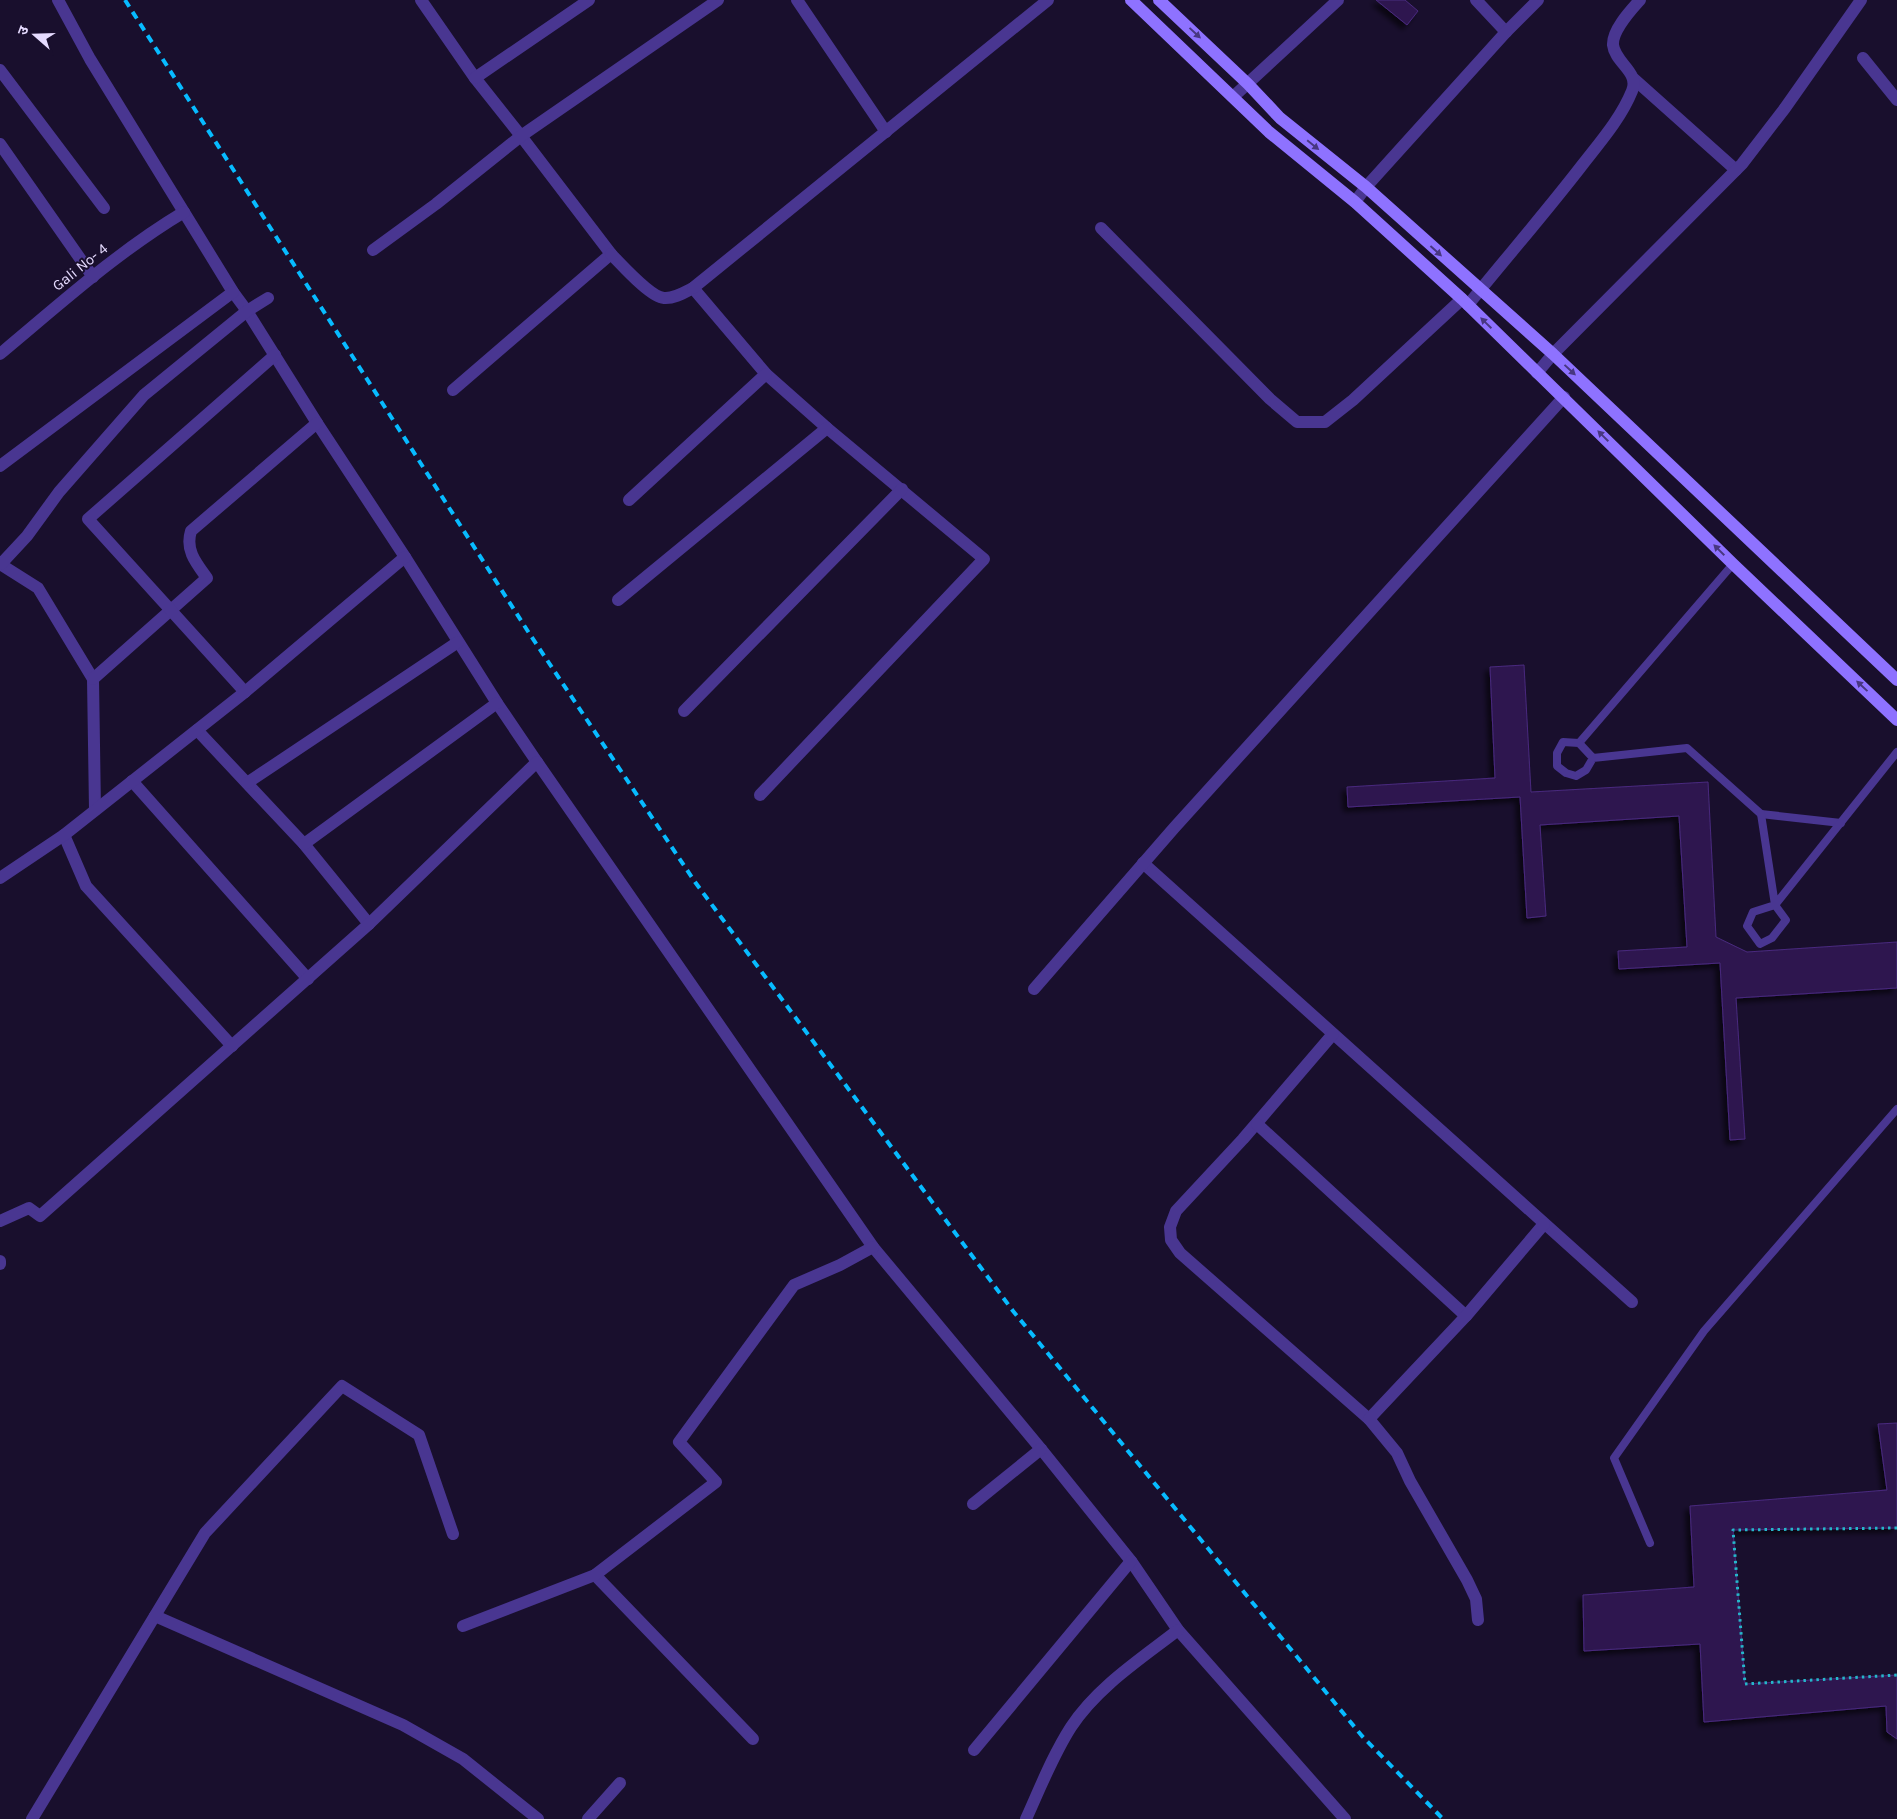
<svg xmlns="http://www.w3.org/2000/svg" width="1897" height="1819" font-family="Karla,'Noto Sans Devanagari',sans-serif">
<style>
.building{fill:#2e1950;stroke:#49297e;filter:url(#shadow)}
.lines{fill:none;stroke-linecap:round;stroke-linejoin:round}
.path{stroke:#25b7ca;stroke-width:3;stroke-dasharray:2.5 4;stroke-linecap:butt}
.lane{stroke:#493691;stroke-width:8}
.street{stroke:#493691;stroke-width:12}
.secondary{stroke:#8e72ff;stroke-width:12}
.rail{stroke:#07bbff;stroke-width:4;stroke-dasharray:8 6;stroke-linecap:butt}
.oneway{fill:#483781}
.labels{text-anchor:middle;stroke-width:4;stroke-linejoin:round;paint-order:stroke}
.street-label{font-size:15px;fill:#e6dbff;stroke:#190f2d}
</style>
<defs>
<filter id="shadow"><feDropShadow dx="-4.5" dy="4.5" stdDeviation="2.5" flood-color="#0009"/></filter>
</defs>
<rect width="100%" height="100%" fill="#190f2d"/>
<!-- building -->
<g class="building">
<polygon points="1376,0 1405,0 1418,11 1407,25"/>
<polygon points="1524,665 1531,792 1708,782 1716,937 1747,952 1897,942 1897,988 1736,998 1745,1139 1730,1140 1720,963 1619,969 1618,951 1687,947 1679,816 1540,825 1546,916 1527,918 1520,797 1348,807 1347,787 1495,778 1490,667"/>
<polygon points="1897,1423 1897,1528 1733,1530 1745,1684 1897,1675 1897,1739 1887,1732 1886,1706 1704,1722 1700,1644 1584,1651 1583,1595 1694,1587 1690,1506 1887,1490 1878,1424"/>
</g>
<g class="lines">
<!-- path -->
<polyline class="path" points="1897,1528 1733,1530 1745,1684 1897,1675"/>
<!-- lane -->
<g class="lane">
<polyline points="1579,743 1733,564"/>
<polyline points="1593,758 1586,770 1576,776 1566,773 1557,766 1557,753 1563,742 1579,743 1593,758 1687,748 1761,814 1841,823"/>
<polyline points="1761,814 1775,905 1753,912 1747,926 1760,944 1772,938 1786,920 1775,905 1897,752"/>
<polyline points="1650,1543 1614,1458 1704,1331 1897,1109"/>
</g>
<!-- street -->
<g class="street">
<polyline points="58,0 90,59 233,292 247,311 317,423 405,557 497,703 537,762"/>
<polyline points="421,0 475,78 521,136 611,254 453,390"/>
<polyline points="797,0 886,132"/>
<polyline points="1476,0 1506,32"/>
<polyline points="1863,58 1897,100"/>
<polyline points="0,70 104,208"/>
<polyline points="475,78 589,0"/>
<polyline points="1634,79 1736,170"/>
<polyline points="1233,97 1338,0"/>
<polyline points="0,144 93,277"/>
<polyline points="1355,202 1366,187 1506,32 1538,0"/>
<polyline points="1101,228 1270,399 1297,422 1325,422 1353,400 1462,299"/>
<polyline points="373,250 436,204 521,136 718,0"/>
<path d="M611 254C622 265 650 297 664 298 674 299 685 292 693 288L766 374 827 428 984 559 760 795"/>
<polyline points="693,288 1048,0"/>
<path d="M1468 305C1506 258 1546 212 1583 164 1601 141 1621 118 1632 91 1640 72 1615 63 1613 45 1612 30 1631 10 1640 0"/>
<path d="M0 354C59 305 117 252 184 212"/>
<polyline points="1537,373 1553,354 1742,164 1785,108 1861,0"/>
<polyline points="0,466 233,292"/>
<polyline points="629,500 766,374"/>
<polyline points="0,564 38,588 93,679 95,810"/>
<polyline points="1,564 27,536 59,492 144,395 247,311 268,298"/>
<polyline points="618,600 827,428"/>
<path d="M93 679 207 578C196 563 185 550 191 531L317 423"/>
<polyline points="245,692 88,519 275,355"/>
<polyline points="684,711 902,489"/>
<polyline points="197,730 304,844 369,924"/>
<polyline points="132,781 308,979"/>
<polyline points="247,783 458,642"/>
<polyline points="64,835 86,886 232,1046"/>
<polyline points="304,844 497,703"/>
<polyline points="1143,863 1632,1302"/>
<polyline points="0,878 64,835 245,692 405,557"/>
<polyline points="1034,989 1174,828 1564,397"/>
<polyline points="1333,1034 1243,1139 1176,1211 1170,1227 1171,1240 1180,1253 1369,1419"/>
<polyline points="1257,1124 1466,1316"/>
<polyline points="0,1221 29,1208 40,1216 369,924 537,762 873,1247 1041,1449 1131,1561 1178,1630 1345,1819"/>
<polyline points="0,1261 0,1264"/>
<polyline points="973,1504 1041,1449"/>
<polyline points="595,1575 753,1739"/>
<polyline points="155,1616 403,1725 463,1759 538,1819"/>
<polyline points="1478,1620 1476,1599 1467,1580 1410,1481 1397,1453 1369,1419 1466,1316 1544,1224"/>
<polyline points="463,1626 595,1575 716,1482 679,1442 794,1285 840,1265 873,1247"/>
<polyline points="974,1750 1131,1561"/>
<polyline points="32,1819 205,1533 342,1386 419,1435 453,1534"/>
<polyline points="588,1819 620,1783"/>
<path d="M1026 1819C1040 1788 1053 1755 1071 1727 1097 1687 1142 1658 1178 1630"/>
</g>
<!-- secondary -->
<g class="secondary">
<polyline points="1131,0 1269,132 1355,202 1462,299 1733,564 1897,720"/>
<polyline points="1159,0 1248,84 1280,118 1366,187 1553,354 1897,680"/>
</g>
<!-- rail -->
<polyline class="rail" points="125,0 529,633 695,882 1013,1311 1362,1736 1443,1819"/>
</g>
<!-- one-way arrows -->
<defs><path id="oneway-solid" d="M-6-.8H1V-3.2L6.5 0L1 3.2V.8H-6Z" transform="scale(1.25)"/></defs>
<g class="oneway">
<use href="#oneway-solid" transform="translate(1195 33) rotate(43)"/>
<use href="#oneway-solid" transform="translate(1313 145) rotate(39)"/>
<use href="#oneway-solid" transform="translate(1436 251) rotate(42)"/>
<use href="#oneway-solid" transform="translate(1486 323) rotate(-136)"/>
<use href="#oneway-solid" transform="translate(1570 370) rotate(43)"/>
<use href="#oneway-solid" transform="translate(1603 436) rotate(-135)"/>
<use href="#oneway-solid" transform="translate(1719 550) rotate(-135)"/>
<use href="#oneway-solid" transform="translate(1862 686) rotate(-137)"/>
</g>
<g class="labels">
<!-- street labels -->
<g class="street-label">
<text transform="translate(80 267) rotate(-39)" y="5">Gali No- 4</text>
</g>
</g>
<!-- north arrow -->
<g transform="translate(35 35) rotate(290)" stroke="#190f2d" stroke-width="4" paint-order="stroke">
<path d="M0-4L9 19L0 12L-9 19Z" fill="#e6dbff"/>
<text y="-8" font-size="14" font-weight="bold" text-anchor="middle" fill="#e6dbff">उ</text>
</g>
</svg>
